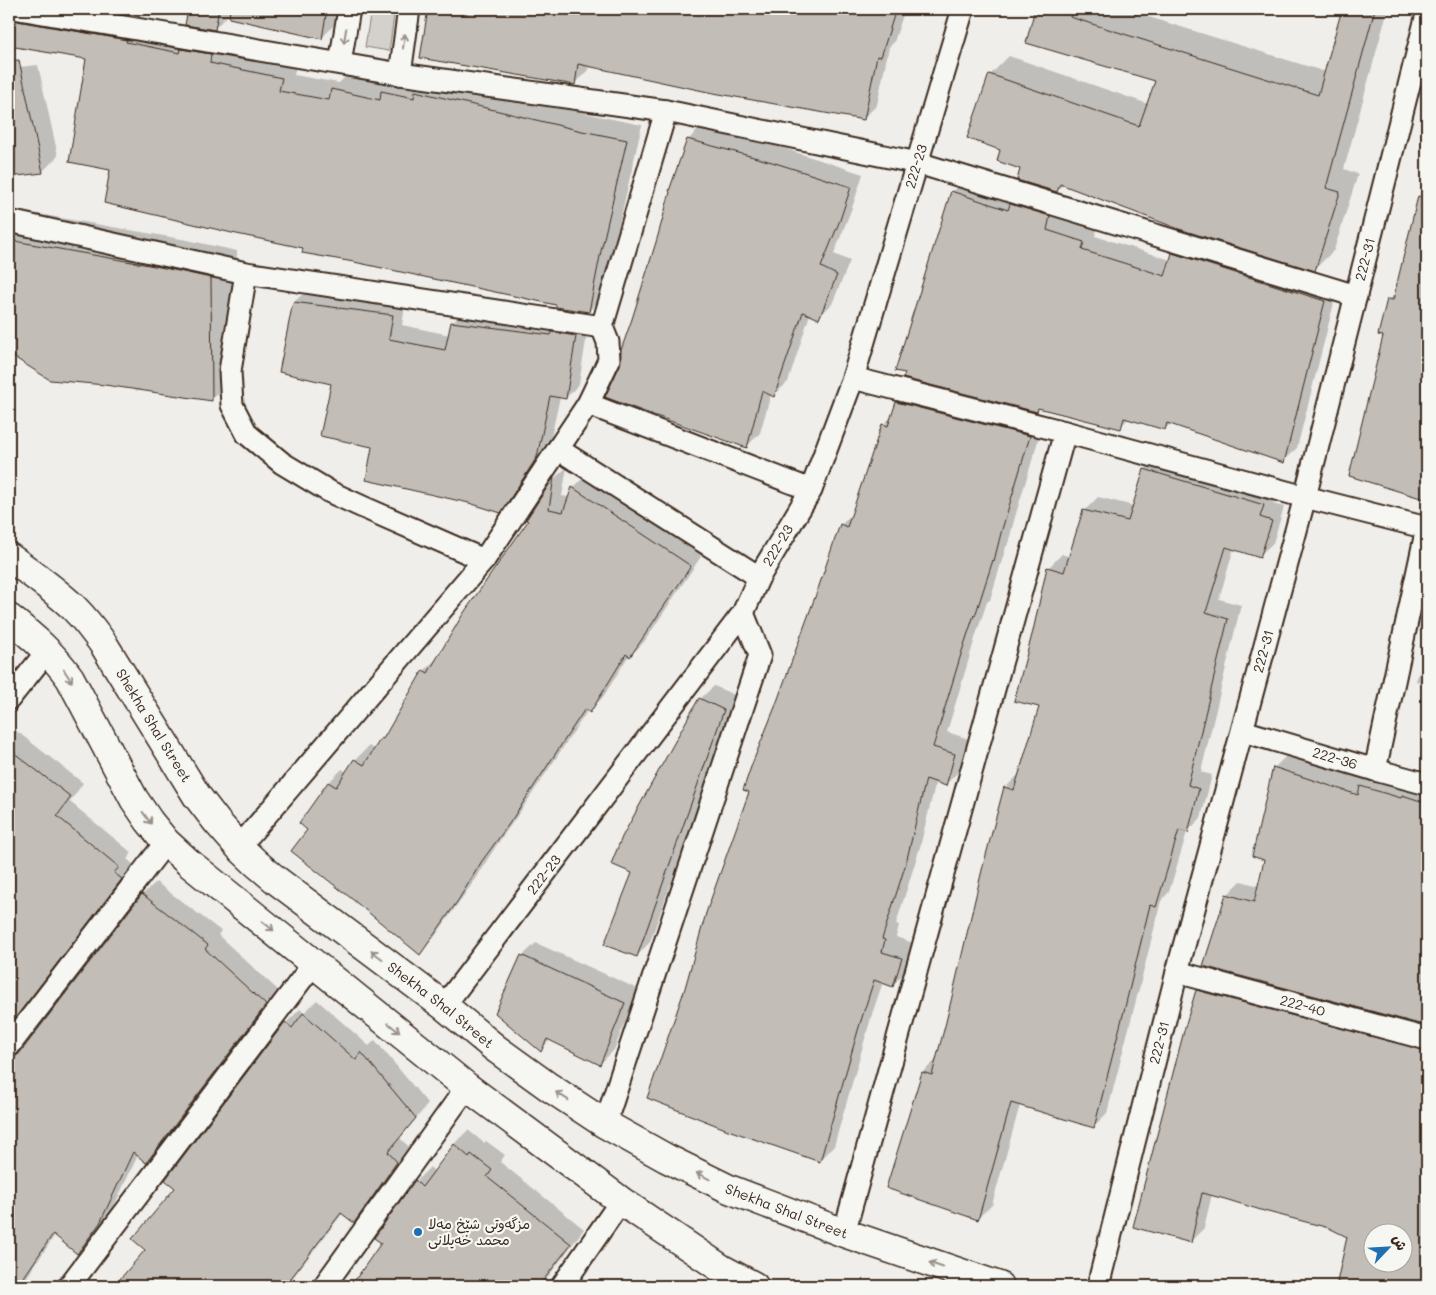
<svg xmlns="http://www.w3.org/2000/svg" width="1436" height="1295" font-family="Mali,'Playpen Sans Arabic',sans-serif">
<style>
.green{fill:#d4d1cc;stroke:#887e75}
.shadow{fill:#0003;fill-rule:evenodd}
.building{fill:#c2bdb7;stroke:#3b2a1e;fill-rule:evenodd}
.lines{fill:none;stroke-linecap:round;stroke-linejoin:round}
.minor-casing{stroke:#3b2a1e;stroke-width:25}
.tertiary-casing{stroke:#3b2a1e;stroke-width:31}
.minor{stroke:#f6f6f2;stroke-width:21}
.tertiary{stroke:#f6f6f2;stroke-width:28}
.oneway{stroke:#989088}
.poi-dot{fill:#1f6fb2;stroke:#f6f6f2;stroke-width:2}
.labels{text-anchor:middle;stroke-width:4.5;stroke-linejoin:round;paint-order:stroke}
.street-label{font-size:14px;fill:#3b2a1e;stroke:#f6f6f2}
.poi-label{font-size:14px;fill:#3b2a1e;stroke:#f6f6f2;text-anchor:start}
</style>
<rect width="100%" height="100%" fill="#efeeea"/>
<filter id="ink" filterUnits="userSpaceOnUse"><feTurbulence type="fractalNoise" baseFrequency=".02" numOctaves="2"/><feDisplacementMap in="SourceGraphic" scale="10" xChannelSelector="R" yChannelSelector="G"/><feConvolveMatrix kernelMatrix="1 2 1 2 8 2 1 2 1" color-interpolation-filters="sRGB"/></filter>
<g filter="url(#ink)">
<!-- green -->
<polygon class="green" points="371,9 395,9 389,51 365,47"/>
<!-- shadow -->
<g class="shadow">
<polygon points="9,9 297,62 294,75 339,83 348,74 390,84 398,75 432,76 598,116 642,125 617,234 605,295 589,311 304,247 112,169 97,60 9,45"/>
<polygon points="190,9 338,9 335,24 322,38 227,16 215,28 187,24"/>
<polygon points="429,9 905,9 894,42 889,47 877,105 863,119 589,65 588,70 574,84 422,57"/>
<polygon points="1036,9 1123,9 1326,72 1344,9 1388,9 1344,169 1358,174 1334,250 1315,269 1064,184 1057,191 1021,168 1002,149 990,75 1009,56 1148,104 1156,80 1028,42"/>
<polygon points="38,65 58,156 42,172 9,175 9,68"/>
<polygon points="702,126 786,149 863,174 853,205 834,254 850,261 832,304 819,317 810,314 788,382 774,395 771,394 760,433 747,446 622,365 633,319 688,140"/>
<polygon points="1427,170 1427,499 1351,475 1385,335 1389,300 1397,291"/>
<polygon points="966,178 1060,216 1097,229 1095,236 1171,260 1173,254 1186,240 1338,287 1297,448 1283,461 1171,423 1165,429 1129,418 1120,427 1040,407 1036,411 897,370 953,191"/>
<polygon points="21,211 187,240 237,251 238,373 211,400 105,384 51,379 9,352 9,223"/>
<polygon points="308,289 406,301 402,325 450,335 452,323 466,309 589,322 579,384 566,398 560,397 550,442 514,497 500,511 373,446 333,383 294,302"/>
<polygon points="912,388 1044,421 1015,517 1008,544 1006,547 990,600 987,602 976,635 947,732 969,739 960,770 945,785 936,781 920,847 896,924 899,925 896,937 916,944 907,970 893,985 883,982 873,1011 834,1146 820,1161 751,792 776,707 841,525 853,513 883,425 893,415 897,402"/>
<polygon points="1159,456 1277,492 1273,504 1284,507 1273,543 1259,556 1234,548 1219,599 1241,605 1201,772 1212,775 1201,818 1187,832 1169,892 1161,901 1139,989 1107,1113 1093,1127 1020,1105 992,1205 978,1218 888,1187 923,1072 938,1058 1005,788 1019,774 1040,706 1034,631 1048,568 1062,554 1070,557 1084,511 1098,497 1134,506 1145,469"/>
<polygon points="567,467 562,496 569,497 573,488 586,475 704,552 644,642 630,656 629,655 603,697 590,711 588,710 522,809 496,846 472,884 433,939 420,953 308,830 300,823 329,782 342,769 347,772 355,760 369,746 375,750 382,739 387,734 424,671 438,657 530,520 528,519 555,478"/>
<polygon points="1427,645 1427,684 1416,681"/>
<polygon points="9,662 15,667 9,676"/>
<polygon points="714,686 737,696 650,942 637,956 633,872 700,699"/>
<polygon points="9,725 83,783 70,802 132,853 127,859 134,865 9,1028"/>
<polygon points="1288,754 1368,780 1375,773 1427,785 1427,1025 1204,965 1227,895 1241,881 1259,886 1266,859 1274,768"/>
<polygon points="156,882 221,931 218,935 279,991 160,1148 146,1162 138,1155 113,1208 91,1239 77,1252 55,1235 21,1286 9,1286 9,1080 142,895"/>
<polygon points="536,943 638,989 614,1050 600,1064 551,1039 540,1050 522,956"/>
<path d="M1211 977 1427 1035V1286H1357L1338 1281 1348 1236 1330 1227 1212 1194 1204 1228 1191 1241 1197 991ZM1374 1232H1404V1262H1374Z"/>
<polygon points="317,1000 369,1046 375,1040 428,1104 400,1138 410,1148 367,1208 354,1221 343,1213 286,1286 116,1286 146,1250 176,1188 167,1180 286,1023 300,1009 304,1013"/>
<polygon points="468,1130 484,1143 486,1141 505,1155 500,1162 584,1229 541,1286 353,1286 383,1243 376,1237 416,1181 430,1167 435,1172 454,1144"/>
</g>
<!-- building -->
<g class="building">
<polygon points="188,9 219,9 215,30 185,25"/>
<polygon points="230,9 327,9 322,39 229,18"/>
<polygon points="428,9 896,9 881,57 877,56 864,120 708,92 578,64 575,85 420,58"/>
<polygon points="1035,9 1072,9 1070,17 1318,95 1342,9 1375,9 1326,188 1340,192 1315,271 1179,229 1060,184 1057,192 1017,180 1020,169 997,161 1000,150 967,138 989,74 1139,126 1155,81 1026,43"/>
<polygon points="9,16 11,19 17,21 127,40 126,42 180,53 181,49 211,54 210,63 282,78 279,91 329,100 331,89 380,100 381,91 414,98 415,91 582,131 627,140 601,251 589,312 556,307 556,305 354,262 302,253 303,248 232,233 104,203 110,170 69,162 86,59 9,46"/>
<polygon points="19,60 43,173 9,177 9,61"/>
<polygon points="687,139 772,162 851,187 840,220 821,267 837,275 819,319 803,312 774,397 762,391 747,448 642,411 605,397 620,365 621,350 632,319 657,239 670,192 669,191"/>
<polygon points="951,191 1008,210 1010,204 1050,216 1047,230 1084,242 1082,250 1165,276 1172,253 1325,301 1284,463 1167,423 1165,430 1124,418 1121,429 1038,408 1037,412 903,378 905,373 895,371"/>
<polygon points="1418,196 1427,198 1427,500 1349,476 1383,336 1378,335 1387,299 1393,300"/>
<polygon points="9,240 160,267 211,278 212,401 105,385 50,380 9,354"/>
<polygon points="293,302 393,315 389,339 445,350 451,322 551,335 552,332 576,336 566,399 550,396 537,457 501,513 469,503 366,480 372,447 320,436 331,384 279,372"/>
<polygon points="896,402 1030,436 1001,533 994,561 993,560 975,616 974,615 962,651 933,747 955,754 946,786 926,779 906,863 882,939 885,940 882,952 902,958 893,987 874,980 859,1027 820,1162 728,1130 647,1098 685,988 706,913 749,792 743,790 752,764 775,707 819,586 840,524 847,527 882,424 888,426"/>
<polygon points="1144,469 1264,505 1260,517 1272,521 1260,558 1226,547 1206,612 1228,619 1188,785 1199,789 1188,833 1179,830 1156,907 1150,905 1126,1003 1094,1128 1011,1103 978,1220 886,1188 922,1072 932,1075 946,1022 982,870 1004,787 1014,790 1039,707 1014,701 1033,631 1047,567 1064,572 1083,510 1128,521"/>
<polygon points="554,477 549,509 563,512 572,487 691,566 630,657 626,654 590,713 585,709 509,824 482,861 459,899 420,955 352,899 291,851 307,830 299,823 328,782 336,787 354,759 364,765 381,738 383,739 423,670 428,673 463,614 528,521 526,520"/>
<polygon points="699,698 724,710 637,957 604,945 632,873 611,864 622,837"/>
<polygon points="9,749 71,797 57,816 119,867 114,873 122,879 9,1026"/>
<polygon points="1273,767 1358,795 1360,786 1401,798 1402,795 1427,803 1427,1026 1203,966 1226,894 1254,902 1264,860 1252,856"/>
<polygon points="142,894 208,945 205,949 266,1005 146,1163 133,1152 100,1223 77,1254 53,1234 18,1286 9,1286 9,1058 14,1057 19,1054"/>
<polygon points="521,955 625,1003 600,1065 547,1039 541,1052 495,1013"/>
<path d="M1196 990 1427 1051V1286H1352L1337 1282 1347 1237 1329 1228 1264 1211 1225 1199 1202 1193 1191 1243 1133 1227 1185 1027ZM1374 1232H1404V1262H1374Z"/>
<polygon points="303,1013 356,1060 361,1052 416,1118 388,1152 397,1162 354,1223 341,1213 285,1286 114,1286 145,1250 132,1239 175,1188 165,1180 285,1022 292,1028"/>
<polygon points="454,1144 469,1157 471,1154 492,1170 487,1177 571,1244 539,1286 351,1286 381,1243 374,1238 415,1180 422,1187"/>
</g>
<g class="lines">
<defs>
<g id="minor">
<polyline points="19,9 400,74 666,111 918,163 1356,296"/>
<polyline points="340,63 349,9"/>
<polyline points="400,74 409,9"/>
<polyline points="9,221 246,273 602,327 666,111"/>
<polyline points="246,273 230,371 232,405 247,434 282,463 330,492 365,508 484,560"/>
<polyline points="853,378 1065,432 1305,497 1427,528"/>
<polyline points="588,404 609,360 608,342 602,327"/>
<polyline points="558,449 759,577"/>
<polyline points="9,699 48,650"/>
<path id="s1" d="M1243 731 1375 770 1427 784"/>
<polyline points="1375,770 1427,528"/>
<polyline points="239,847 484,560 588,404 811,490"/>
<path id="s2" d="M1177 972 1427 1039"/>
<path id="s3" d="M444 1006 743 613 759 577 811 490 853 378 963 9"/>
<polyline points="9,1046 166,842"/>
<polyline points="605,1124 760,655 743,613"/>
<polyline points="844,1233 1065,432"/>
<polyline points="69,1286 314,963"/>
<polyline points="324,1286 467,1087"/>
<polyline points="562,1286 621,1201"/>
<path id="s4" d="M1098 1286 1177 972 1305 497 1427 14"/>
</g>
<g id="tertiary">
<path id="s5" d="M9 557C31 573 54 589 74 608 85 619 95 632 104 645L197 796 217 822 239 847 257 864 276 880 444 1006 495 1048 549 1087 605 1124 666 1158 729 1189 844 1233 999 1286"/>
<path d="M9 618C33 637 52 653 70 678L134 799 149 821 166 842 189 863 467 1087 621 1201 722 1269 754 1286"/>
</g>
</defs>
<!-- minor casing -->
<use href="#minor" class="minor-casing"/>
<!-- tertiary casing -->
<use href="#tertiary" class="tertiary-casing"/>
<!-- minor -->
<use href="#minor" class="minor"/>
<!-- tertiary -->
<use href="#tertiary" class="tertiary"/>
</g>
<!-- one-way arrows -->
<defs><path id="oneway-shaft" d="M-6 0H5M1.5-3L5.5 0L1.5 3" fill="none" stroke-width="1.6" stroke-linecap="round" stroke-linejoin="round" transform="scale(1.25)"/></defs>
<g class="oneway">
<use href="#oneway-shaft" transform="translate(345 36) rotate(99)"/>
<use href="#oneway-shaft" transform="translate(404 41) rotate(-82)"/>
<use href="#oneway-shaft" transform="translate(68 676) rotate(57)"/>
<use href="#oneway-shaft" transform="translate(147 818) rotate(54)"/>
<use href="#oneway-shaft" transform="translate(268 926) rotate(39)"/>
<use href="#oneway-shaft" transform="translate(377 955) rotate(-143)"/>
<use href="#oneway-shaft" transform="translate(394 1028) rotate(39)"/>
<use href="#oneway-shaft" transform="translate(562 1096) rotate(-147)"/>
<use href="#oneway-shaft" transform="translate(703 1176) rotate(-154)"/>
<use href="#oneway-shaft" transform="translate(936 1265) rotate(-161)"/>
</g>
</g>
<!-- markers -->
<circle class="poi-dot" cx="418" cy="1232" r="5"/>
<g class="labels">
<!-- street labels -->
<g class="street-label">
<text dy="5" stroke="none"><textPath href="#s3" startOffset="975">222-23</textPath></text>
<text dy="5" stroke="none"><textPath href="#s4" startOffset="1061">222-31</textPath></text>
<text dy="5" stroke="none"><textPath href="#s3" startOffset="570">222-23</textPath></text>
<text dy="5" stroke="none"><textPath href="#s4" startOffset="656">222-31</textPath></text>
<text dy="5" stroke="none"><textPath href="#s5" startOffset="225">Shekha Shal Street</textPath></text>
<text dy="5" stroke="none"><textPath href="#s1" startOffset="96">222-36</textPath></text>
<text dy="5" stroke="none"><textPath href="#s3" startOffset="165">222-23</textPath></text>
<text dy="5" stroke="none"><textPath href="#s5" startOffset="630">Shekha Shal Street</textPath></text>
<text dy="5" stroke="none"><textPath href="#s2" startOffset="130">222-40</textPath></text>
<text dy="5" stroke="none"><textPath href="#s4" startOffset="251">222-31</textPath></text>
<text dy="5" stroke="none"><textPath href="#s5" startOffset="1035">Shekha Shal Street</textPath></text>
</g>
<!-- poi labels -->
<g class="poi-label">
<text x="428" y="1229">مزگەوتی شێخ مەلا<tspan x="428" dy="16">محمد خەیلانی</tspan></text>
</g>
</g>
<!-- margin -->
<rect width="1436" height="1295" fill="none" stroke="#f6f6f2" stroke-width="30"/>
<rect x="15" y="15" width="1406" height="1265" fill="none" stroke="#3b2a1e" stroke-width="2" filter="url(#ink)"/>
<!-- north arrow -->
<g transform="translate(1388 1248) rotate(65)"><circle r="24" fill="#f6f6f2" stroke="#aba49d"/>
<path d="M0-4L9 19L0 12L-9 19Z" fill="#1f6fb2"/>
<text y="-8" font-size="14" font-weight="bold" text-anchor="middle" fill="#3b2a1e">ش</text>
</g>
</svg>
